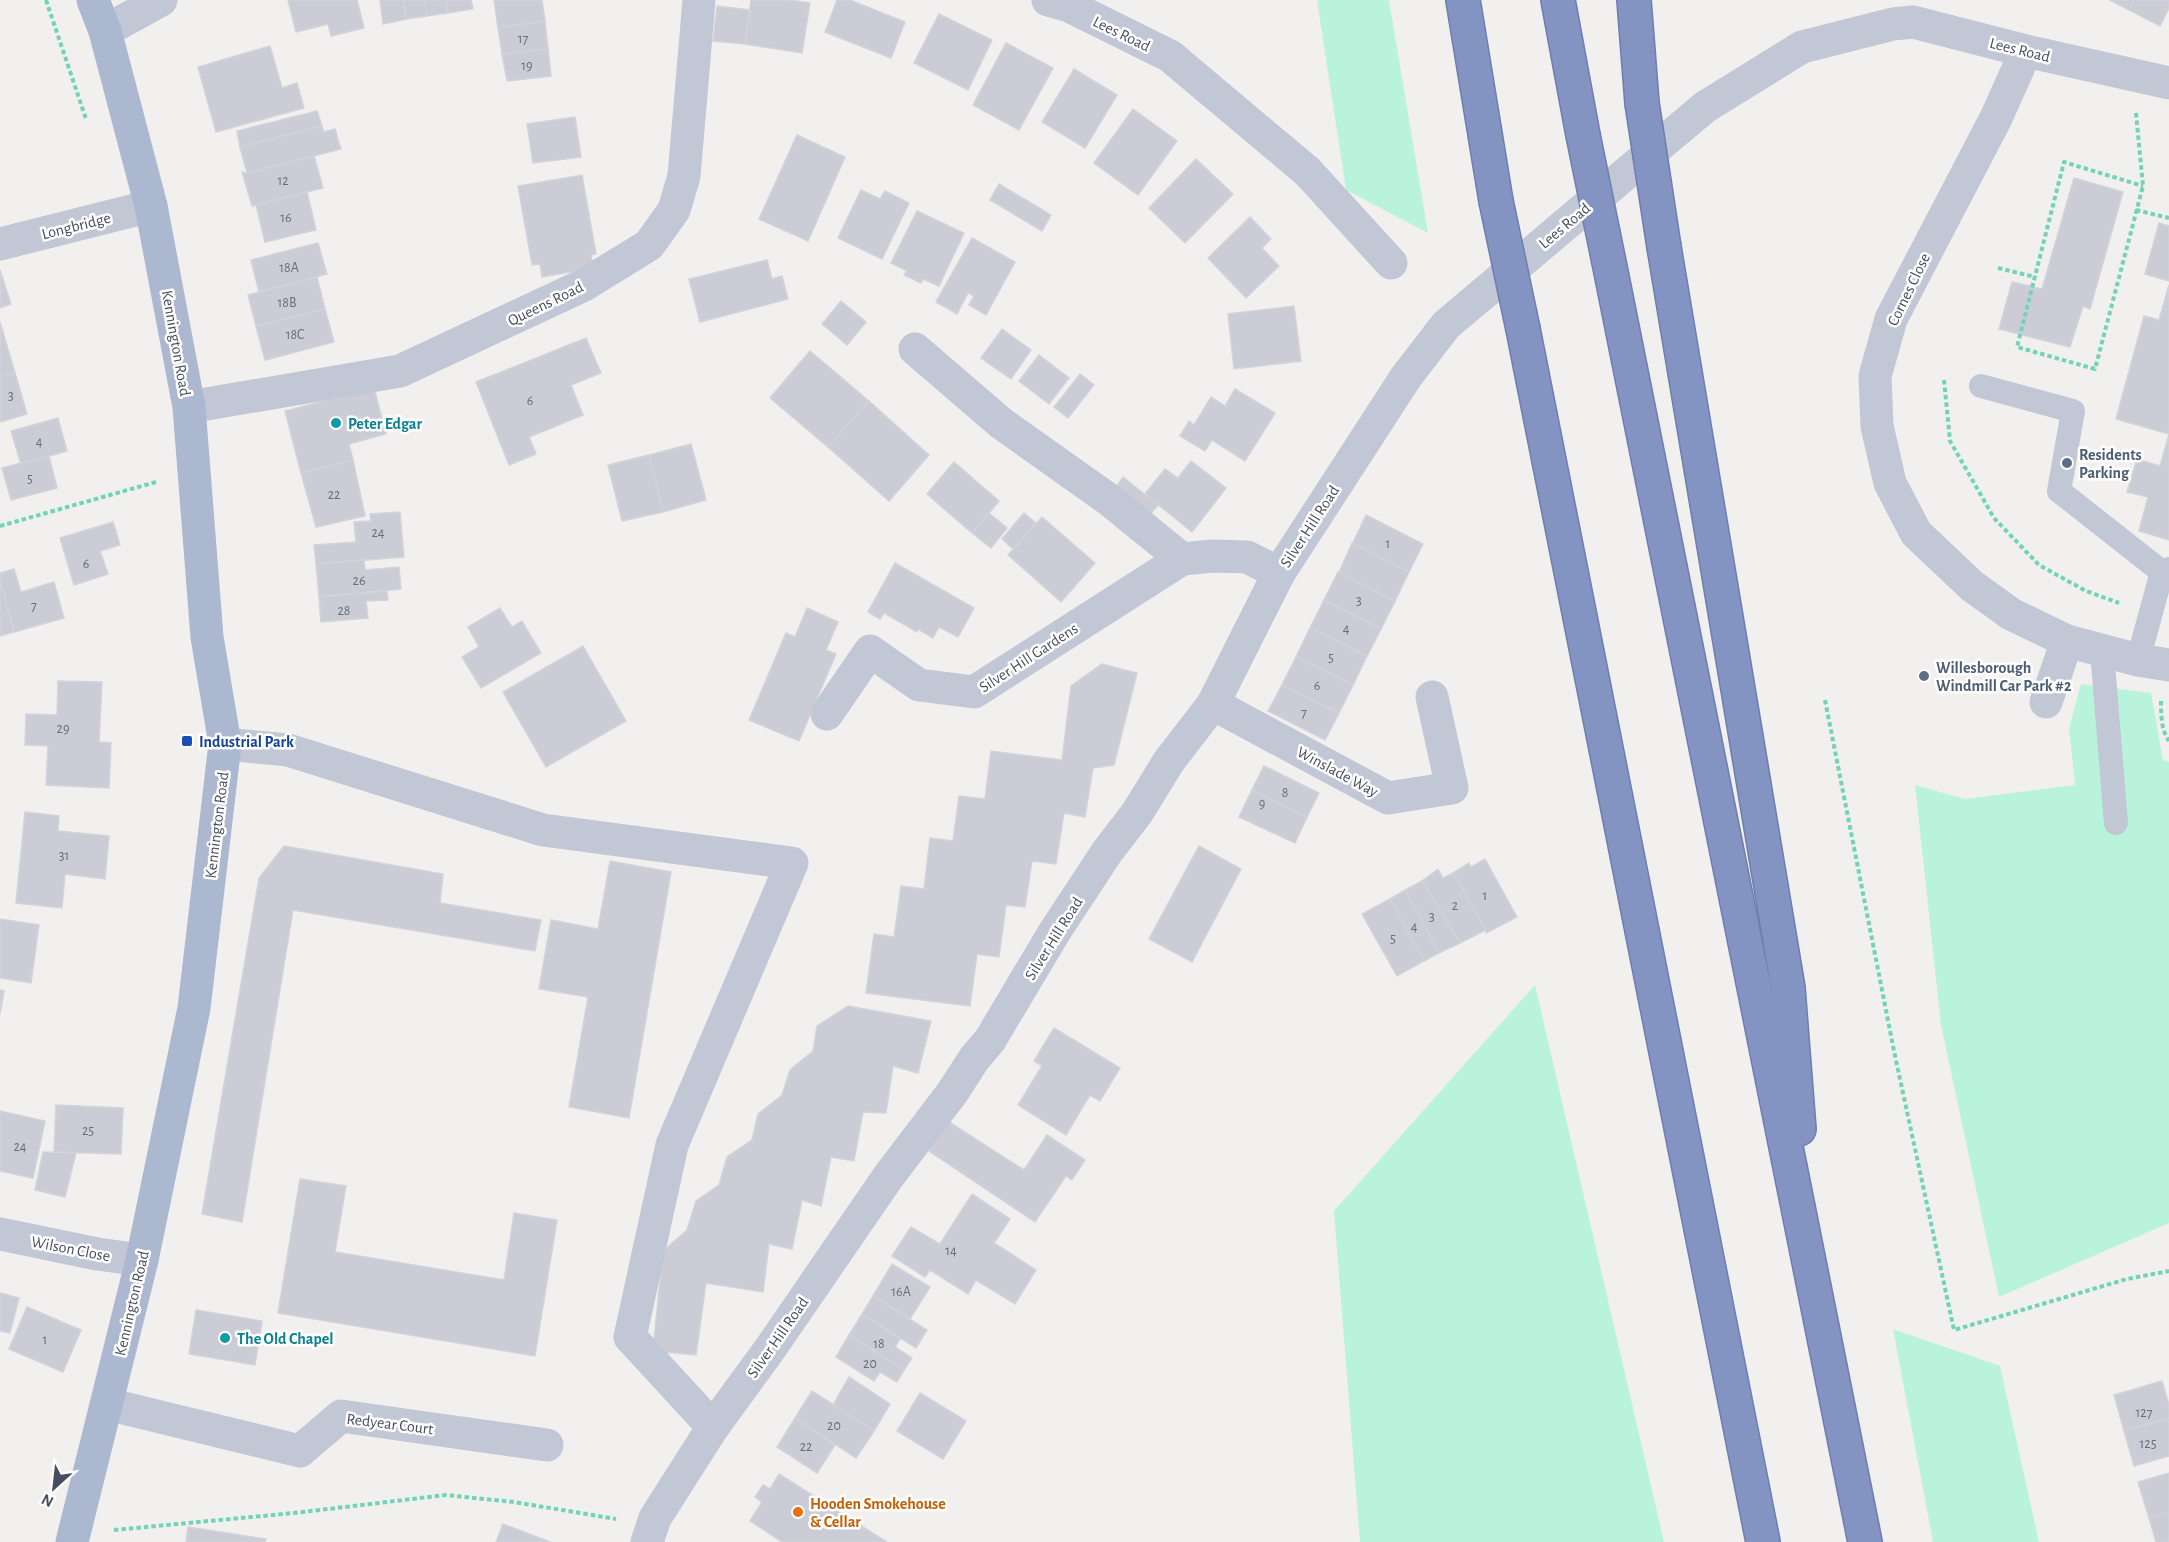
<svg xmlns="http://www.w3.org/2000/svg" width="2169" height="1542" font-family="'Alegreya Sans',sans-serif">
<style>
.green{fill:#baf3dc}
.building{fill:#cbccd5;stroke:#d2d3db;stroke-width:1.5}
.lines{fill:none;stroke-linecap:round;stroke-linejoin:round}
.motorway-casing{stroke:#6e7eae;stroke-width:36}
.path{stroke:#6fd4b8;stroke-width:4;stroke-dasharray:4.5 3;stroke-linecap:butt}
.service{stroke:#c1c7d5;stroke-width:24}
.minor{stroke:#c1c7d5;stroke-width:33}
.primary{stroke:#acb7d0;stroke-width:33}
.motorway{stroke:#8394c2;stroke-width:33}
.motorway-bridge-casing{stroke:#6e7eae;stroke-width:36;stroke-linecap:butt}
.motorway-bridge{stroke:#8394c2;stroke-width:33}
.culture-dot{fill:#0f9aa8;stroke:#fff;stroke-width:2}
.service-dot{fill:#5c6f8a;stroke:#fff;stroke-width:2}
.transit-dot{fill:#1a4fb4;stroke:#fff;stroke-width:2}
.food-dot{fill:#e8710a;stroke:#fff;stroke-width:2}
.labels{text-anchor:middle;stroke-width:5;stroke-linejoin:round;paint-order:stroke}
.number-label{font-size:14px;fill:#666d7c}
.street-label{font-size:16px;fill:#454d5e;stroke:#fff}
.culture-label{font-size:16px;font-weight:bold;fill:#0d838f;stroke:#fff;text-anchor:start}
.service-label{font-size:16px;font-weight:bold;fill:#4e5e75;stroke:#fff;text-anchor:start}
.transit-label{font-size:16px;font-weight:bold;fill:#164399;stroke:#fff;text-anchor:start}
.food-label{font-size:16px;font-weight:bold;fill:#c56008;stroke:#fff;text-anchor:start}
</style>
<rect width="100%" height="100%" fill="#f2efef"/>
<!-- green -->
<g class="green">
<polygon points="1317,0 1389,0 1428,233 1346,190"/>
<polygon points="2081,684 2151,693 2163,760 2169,762 2169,1223 1999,1297 1941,1025 1915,785 1965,799 2075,785 2069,728"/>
<polygon points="1535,985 1664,1542 1360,1542 1334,1211"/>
<polygon points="1893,1329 2000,1366 2039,1542 1933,1542"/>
</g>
<!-- building -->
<g class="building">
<polygon points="288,0 357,0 364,28 331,36 328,24 296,32"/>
<polygon points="380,0 403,0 407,19 383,24"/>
<polygon points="403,0 425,0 427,16 407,19"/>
<polygon points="425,0 446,0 448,13 427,16"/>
<polygon points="446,0 471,0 473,9 448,13"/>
<polygon points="494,0 542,0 545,21 498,28"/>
<polygon points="751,0 789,0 810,3 802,53 745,44"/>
<polygon points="837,0 850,0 905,22 891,58 825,32"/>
<polygon points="2110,0 2134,0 2129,10"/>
<polygon points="2134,0 2169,0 2169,8 2160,26 2129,10"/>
<polygon points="717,6 750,10 745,44 713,41"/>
<polygon points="939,14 992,40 968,90 914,63"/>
<polygon points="545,21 548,49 502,54 498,28"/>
<polygon points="1006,43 1053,68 1019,130 973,105"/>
<polygon points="270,46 282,88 297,83 304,108 216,132 198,67"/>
<polygon points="548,49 551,76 507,81 502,54"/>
<polygon points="1074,69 1117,95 1085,148 1042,122"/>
<polygon points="1133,109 1177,141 1138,195 1094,163"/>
<polygon points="317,111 322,126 240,147 237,131"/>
<polygon points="575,117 581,157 533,163 527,124"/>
<polygon points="322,126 324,132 335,129 341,149 247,173 240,147"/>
<polygon points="797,135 845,157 808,241 759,219"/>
<polygon points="314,156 323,188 252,206 242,172 247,173"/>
<polygon points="1196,159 1233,194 1185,243 1149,208"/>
<polygon points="582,175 596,254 591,255 593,268 542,277 540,264 532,265 518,186"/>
<polygon points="2074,178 2123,192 2090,309 2083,306 2070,347 1999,329 2012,282 2042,289"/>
<polygon points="999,184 1051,215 1042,231 990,200"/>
<polygon points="861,190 880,199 885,191 909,203 882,259 838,238"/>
<polygon points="307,192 316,230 265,242 256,205"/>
<polygon points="917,211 964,233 939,286 923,279 921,283 904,275 907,271 891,263"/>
<polygon points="1250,217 1271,239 1262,248 1279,266 1246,298 1208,258"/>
<polygon points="2159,223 2169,226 2169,281 2145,274"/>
<polygon points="972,238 1015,262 986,315 969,305 974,296 968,293 957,314 936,302"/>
<polygon points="318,243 327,274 259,292 251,260"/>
<polygon points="767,260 772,279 782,276 788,299 700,322 689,279"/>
<polygon points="0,270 11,304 0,308"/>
<polygon points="317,277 325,309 256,326 248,295"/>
<polygon points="2169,285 2169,540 2139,531 2148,497 2127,492 2137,459 2160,466 2169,434 2116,419 2144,316 2159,320"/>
<polygon points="841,301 866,322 847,345 822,324"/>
<polygon points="1294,306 1301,361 1234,369 1228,314"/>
<polygon points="325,309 334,342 265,360 256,326"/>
<polygon points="0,322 15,373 0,377"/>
<polygon points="1002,329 1031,350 1011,379 981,358"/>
<polygon points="586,338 601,373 571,385 583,415 529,437 536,454 509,465 476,382"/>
<polygon points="810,351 869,401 828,447 770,398"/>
<polygon points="1039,355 1069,378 1049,404 1019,381"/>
<polygon points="15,373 27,414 0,422 0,377"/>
<polygon points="1080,374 1094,385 1068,418 1054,407"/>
<polygon points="374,388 386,434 349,444 353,460 301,473 285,411"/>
<polygon points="1235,389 1275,413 1245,461 1212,440 1205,451 1180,436 1189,421 1194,425 1211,397 1225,406"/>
<polygon points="869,401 929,455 889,501 828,447"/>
<polygon points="58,418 67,451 21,464 11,431"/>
<polygon points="691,444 706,500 663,512 649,455"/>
<polygon points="649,455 663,512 622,521 608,465"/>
<polygon points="49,456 57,488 11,500 2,468"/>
<polygon points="353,460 365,516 316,527 301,473"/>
<polygon points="1191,461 1226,488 1192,532 1145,494 1165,469 1178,478"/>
<polygon points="954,462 999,501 972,533 927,494"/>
<polygon points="1123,477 1158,505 1147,518 1113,491"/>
<polygon points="400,512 404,557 316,564 314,545 356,542 354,522 371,521 370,514"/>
<polygon points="989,513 1007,528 991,548 972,533"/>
<polygon points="1024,513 1036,523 1013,549 1002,539"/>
<polygon points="1366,515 1423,544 1409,572 1353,543"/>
<polygon points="1042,517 1095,563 1061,602 1008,555"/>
<polygon points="113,522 120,545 100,551 108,574 74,585 60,538"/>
<polygon points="1352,543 1409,572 1395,601 1339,573"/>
<polygon points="364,560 365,570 399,567 401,589 319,597 316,564"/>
<polygon points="895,563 974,608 958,637 939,627 933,638 918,629 917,632 884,613 880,619 868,612"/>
<polygon points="14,569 21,592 54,582 64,618 14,632 0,581 0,573"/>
<polygon points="1338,572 1395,601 1381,629 1324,600"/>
<polygon points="0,581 14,632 0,636"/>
<polygon points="387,591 388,600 366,601 368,618 321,622 319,597"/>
<polygon points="1324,600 1381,629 1367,656 1310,628"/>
<polygon points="500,608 512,627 522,621 541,653 481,688 462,657 479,647 468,627"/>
<polygon points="807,608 838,622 826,650 836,654 799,741 749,720 786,633 795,637"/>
<polygon points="1310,628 1367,656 1353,685 1296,657"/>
<polygon points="583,646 626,721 546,767 503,692"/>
<polygon points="1296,657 1353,685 1339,713 1282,685"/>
<polygon points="1102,664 1137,673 1114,765 1093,768 1085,817 1064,813 1056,864 1032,861 1025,907 1006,905 999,957 977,954 970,1006 866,993 874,934 894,937 901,886 924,889 930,838 953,841 959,796 985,799 991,751 1062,760 1071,686"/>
<polygon points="58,681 102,682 99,742 111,743 109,788 46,785 48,746 25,745 26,714 57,715"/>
<polygon points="1282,685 1339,713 1325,740 1268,711"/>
<polygon points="1264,766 1319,793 1307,817 1252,790"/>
<polygon points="1252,790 1307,817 1295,843 1239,817"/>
<polygon points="25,812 59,816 58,831 109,836 105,879 65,874 62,908 16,903"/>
<polygon points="284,846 443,874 440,903 541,920 535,951 293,910 242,1222 202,1214 259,878"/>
<polygon points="1199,846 1241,869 1192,962 1149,939"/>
<polygon points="1485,859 1517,917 1486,933 1486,930 1453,873 1469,863 1471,867"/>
<polygon points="610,861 671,872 629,1118 569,1107 588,997 539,989 551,920 598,929"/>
<polygon points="1438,869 1443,878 1453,873 1486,930 1460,943 1422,881"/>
<polygon points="1422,881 1460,943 1439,953 1405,890"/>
<polygon points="1405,890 1439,953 1424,961 1390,899"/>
<polygon points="1390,899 1424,961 1397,976 1362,914"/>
<polygon points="0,919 39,925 31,983 0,978"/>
<polygon points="0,990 4,991 0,1014"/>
<polygon points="848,1006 931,1021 918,1073 893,1066 886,1113 863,1112 854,1161 831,1157 821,1206 802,1200 792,1249 769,1244 763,1292 706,1283 696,1355 653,1351 663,1251 687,1230 696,1201 719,1185 727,1157 752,1140 758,1114 782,1095 790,1070 813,1051 817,1026"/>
<polygon points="1054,1028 1120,1068 1100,1101 1090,1095 1066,1135 1018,1105 1042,1066 1034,1061"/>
<polygon points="56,1105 123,1108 121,1154 54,1152"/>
<polygon points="0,1111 45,1121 33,1178 0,1171"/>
<polygon points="949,1122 1024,1170 1047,1135 1085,1160 1072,1180 1066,1176 1035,1222 929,1151"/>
<polygon points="43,1152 76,1153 65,1197 35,1190"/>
<polygon points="300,1179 346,1186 335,1252 504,1280 514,1213 557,1220 535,1356 278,1313"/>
<polygon points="972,1194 1010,1219 994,1243 1036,1270 1015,1304 976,1280 968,1294 930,1270 925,1277 892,1256 911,1227 940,1244"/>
<polygon points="892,1264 930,1287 910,1319 873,1296"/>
<polygon points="0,1293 19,1298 10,1333 0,1331"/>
<polygon points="873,1296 927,1330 916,1348 862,1314"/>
<polygon points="27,1307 81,1330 63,1372 9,1349"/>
<polygon points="196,1310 262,1321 255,1365 189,1354"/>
<polygon points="862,1314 900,1339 895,1347 912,1358 904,1370 849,1335"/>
<polygon points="849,1335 904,1370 897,1382 880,1372 874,1381 836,1357"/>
<polygon points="849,1377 890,1404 874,1431 833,1405"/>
<polygon points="2162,1381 2169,1405 2169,1418 2124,1431 2114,1395"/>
<polygon points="812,1391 874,1431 856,1458 795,1418"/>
<polygon points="920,1393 966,1421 943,1459 897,1431"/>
<polygon points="795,1418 835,1445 817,1473 777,1447"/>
<polygon points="2169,1418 2169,1456 2134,1466 2124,1431"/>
<polygon points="2169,1473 2169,1512 2149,1518 2138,1482"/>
<polygon points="779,1474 887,1542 782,1542 750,1521 762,1502 755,1497 763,1485 770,1489"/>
<polygon points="2169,1512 2169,1542 2156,1542 2149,1518"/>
<polygon points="503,1524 550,1542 496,1542"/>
<polygon points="188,1527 266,1539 265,1542 186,1542"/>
</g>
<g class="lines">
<defs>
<g id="motorway">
<polyline points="1463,0 1496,201"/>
<polyline points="1558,0 1583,135"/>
<polyline points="1634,0 1642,103"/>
<polyline points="1664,247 1788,988 1799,1129"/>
<polyline points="1612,277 1865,1542"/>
<polyline points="1523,329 1763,1542"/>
</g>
</defs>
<!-- motorway casing -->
<use href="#motorway" class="motorway-casing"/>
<!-- path -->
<g class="path">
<polyline points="46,0 86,119"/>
<polyline points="2136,113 2143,186 2095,369 2017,347 2064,162 2143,186"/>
<polyline points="2136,210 2169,218"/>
<polyline points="1998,268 2035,277"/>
<polyline points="1944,380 1950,441 1994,518 2039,565 2086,591 2119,603"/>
<polyline points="0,526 156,482"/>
<polyline points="1825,700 1894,1051 1954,1330 2127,1279 2169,1271"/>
<path d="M2161 701C2161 714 2161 730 2169 741"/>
<polyline points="114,1530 294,1513 446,1495 514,1502 616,1519"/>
</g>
<!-- service -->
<g class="service">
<polyline points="1981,386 2073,411 2059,491 2162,572 2169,569"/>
<polyline points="2102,651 2116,823"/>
<polyline points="2138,660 2162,572"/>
</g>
<!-- minor -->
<g class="minor">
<polyline points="1048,0 1069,6 1170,56 1308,172 1391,263"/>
<polyline points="105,31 161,0"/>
<polyline points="2026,51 1996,118 1891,319 1875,376 1877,426 1890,483 1916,533 1972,586 2011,614 2067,641 2138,660 2169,665"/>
<polyline points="0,244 151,206"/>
<polyline points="915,349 1001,423 1108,499 1182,559"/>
<polyline points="189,407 400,371 584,285 649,245 674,210 684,176 699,0"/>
<polyline points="2046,702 2067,641"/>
<polyline points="1213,704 1388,798 1452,788 1432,697"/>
<polyline points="827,714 870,651 919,685 974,692 1182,559 1213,556 1247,557 1279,573"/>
<polyline points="225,744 288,750 543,830 792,863 672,1145 630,1337 713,1427"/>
<polyline points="0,1234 97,1254 142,1260"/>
<polyline points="107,1404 300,1451 341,1416 547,1445"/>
<polyline points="647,1542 655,1518 713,1427 772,1346 888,1177 952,1093 974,1059 990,1040 1055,931 1107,852 1137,813 1169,761 1213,704 1279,573 1406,377 1446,325 1705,107 1802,47 1893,24 1913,22 2026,51 2169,83"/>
</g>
<!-- primary -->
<polyline class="primary" points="72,1542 142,1260 194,1008 225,744 207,637 189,407 151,206 105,31 93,0"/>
<!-- motorway -->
<use href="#motorway" class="motorway"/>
<defs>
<g id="motorway-bridge">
<polyline points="1642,103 1664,247"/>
<polyline points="1583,135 1612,277"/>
<polyline points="1496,201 1523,329"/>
</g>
</defs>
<!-- motorway-bridge casing -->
<use href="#motorway-bridge" class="motorway-bridge-casing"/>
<!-- motorway-bridge -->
<use href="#motorway-bridge" class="motorway-bridge"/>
</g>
<!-- markers -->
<g class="culture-dot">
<circle cx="336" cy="423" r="6"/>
<circle cx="225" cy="1338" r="6"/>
</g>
<g class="service-dot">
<circle cx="2067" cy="463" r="6"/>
<circle cx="1924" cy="676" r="6"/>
</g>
<rect class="transit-dot" x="181" y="735" width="12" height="12" rx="3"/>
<circle class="food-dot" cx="798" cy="1512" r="6"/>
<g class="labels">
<!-- number labels -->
<g class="number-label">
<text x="523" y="43">17</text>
<text x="527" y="70">19</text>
<text x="283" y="185">12</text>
<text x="286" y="222">16</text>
<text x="289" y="272">18A</text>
<text x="287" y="307">18B</text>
<text x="295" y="339">18C</text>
<text x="11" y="400">3</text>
<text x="530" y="405">6</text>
<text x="39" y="446">4</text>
<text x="30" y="483">5</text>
<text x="334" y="499">22</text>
<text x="378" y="537">24</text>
<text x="1388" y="548">1</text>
<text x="86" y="568">6</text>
<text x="359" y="585">26</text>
<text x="1359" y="605">3</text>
<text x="34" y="610">7</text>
<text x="344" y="615">28</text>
<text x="1346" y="633">4</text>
<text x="1331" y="662">5</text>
<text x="1317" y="690">6</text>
<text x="1304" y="717">7</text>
<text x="63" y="733">29</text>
<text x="1285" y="797">8</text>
<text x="1262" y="808">9</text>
<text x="64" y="860">31</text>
<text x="1485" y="900">1</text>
<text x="1455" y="910">2</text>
<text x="1432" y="921">3</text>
<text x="1414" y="931">4</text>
<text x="1393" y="943">5</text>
<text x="88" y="1135">25</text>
<text x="20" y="1151">24</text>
<text x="951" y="1255">14</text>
<text x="901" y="1296">16A</text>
<text x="45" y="1344">1</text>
<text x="879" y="1348">18</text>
<text x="870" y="1368">20</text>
<text x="2144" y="1417">127</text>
<text x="834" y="1430">20</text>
<text x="2148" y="1448">125</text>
<text x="806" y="1451">22</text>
</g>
<!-- street labels -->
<g class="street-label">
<text transform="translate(1122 33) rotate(26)" y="6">Lees Road</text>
<text transform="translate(2020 49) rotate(14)" y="6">Lees Road</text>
<text transform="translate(76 225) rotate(-14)" y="6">Longbridge</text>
<text transform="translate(1564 225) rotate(-40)" y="6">Lees Road</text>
<text transform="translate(1908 289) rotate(-64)" y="6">Cornes Close</text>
<text transform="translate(545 303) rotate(-26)" y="6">Queens Road</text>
<text transform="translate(177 343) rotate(80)" y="6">Kennington Road</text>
<text transform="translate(1309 526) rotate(-57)" y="6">Silver Hill Road</text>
<text transform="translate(1028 657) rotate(-33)" y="6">Silver Hill Gardens</text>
<text transform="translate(1338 771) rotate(28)" y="6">Winslade Way</text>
<text transform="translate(216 825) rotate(-83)" y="6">Kennington Road</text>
<text transform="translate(1053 938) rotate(-58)" y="6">Silver Hill Road</text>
<text transform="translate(71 1248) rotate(11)" y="6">Wilson Close</text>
<text transform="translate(131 1303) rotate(-77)" y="6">Kennington Road</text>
<text transform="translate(777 1337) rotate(-55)" y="6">Silver Hill Road</text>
<text transform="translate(390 1423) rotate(7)" y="6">Redyear Court</text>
</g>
<!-- culture labels -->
<g class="culture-label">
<text x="348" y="429">Peter Edgar</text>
<text x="237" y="1344">The Old Chapel</text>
</g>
<!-- service labels -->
<g class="service-label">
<text x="2079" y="460">Residents<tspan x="2079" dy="18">Parking</tspan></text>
<text x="1936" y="673">Willesborough<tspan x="1936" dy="18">Windmill Car Park #2</tspan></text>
</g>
<!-- transit labels -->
<g class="transit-label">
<text x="199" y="747">Industrial Park</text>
</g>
<!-- food labels -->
<g class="food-label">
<text x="810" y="1509">Hooden Smokehouse<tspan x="810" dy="18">&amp; Cellar</tspan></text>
</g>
</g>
<!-- north arrow -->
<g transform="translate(54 1488) rotate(207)" stroke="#ffffff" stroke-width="4.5" paint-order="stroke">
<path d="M0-4.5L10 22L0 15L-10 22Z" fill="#454d5e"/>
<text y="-9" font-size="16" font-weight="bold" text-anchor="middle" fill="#454d5e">N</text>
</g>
</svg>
